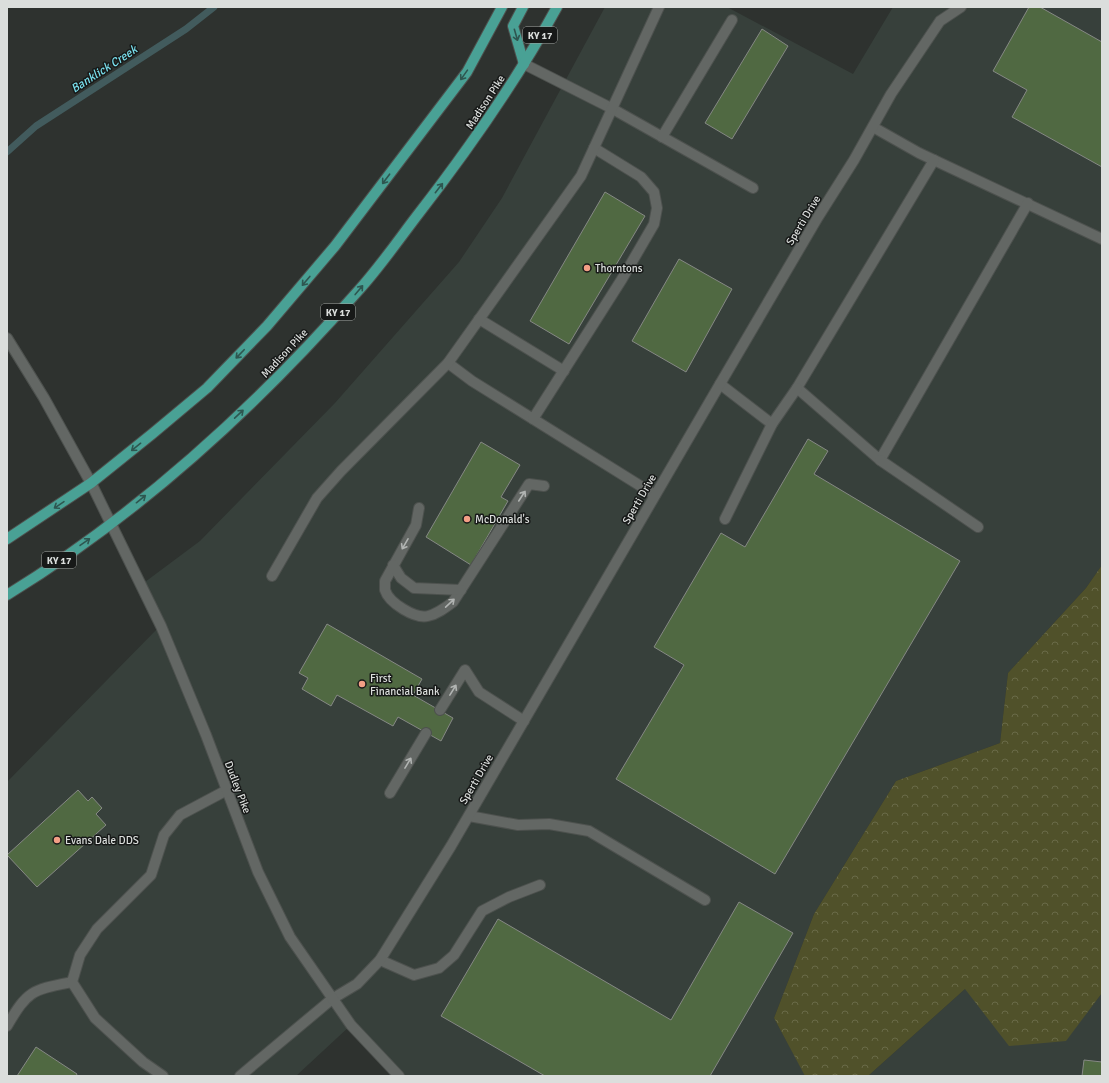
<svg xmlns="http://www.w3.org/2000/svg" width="1109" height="1083" font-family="Signika,sans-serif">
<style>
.built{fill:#37403b}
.forest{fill:url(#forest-crowns)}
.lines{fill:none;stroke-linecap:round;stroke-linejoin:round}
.stream{stroke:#425b5d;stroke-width:7}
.building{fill:#506942;stroke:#858884}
.lane-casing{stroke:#4d514e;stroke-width:12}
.street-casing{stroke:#4d514e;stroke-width:12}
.secondary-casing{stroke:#4d514e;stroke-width:12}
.primary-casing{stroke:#4d514e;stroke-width:12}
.lane{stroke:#636764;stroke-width:10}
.street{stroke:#636764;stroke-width:10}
.secondary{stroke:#636764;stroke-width:10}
.primary{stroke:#49a195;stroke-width:10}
.oneway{stroke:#2e5650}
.oneway2{stroke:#b1b4b2}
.poi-dot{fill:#f39f85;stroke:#171918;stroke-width:1.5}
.labels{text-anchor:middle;stroke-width:3;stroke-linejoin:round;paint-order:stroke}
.shield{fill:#171918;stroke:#a0a3a1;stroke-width:1}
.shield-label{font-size:10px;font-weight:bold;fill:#dbdedc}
.street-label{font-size:11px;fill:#dbdedc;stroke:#171918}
.poi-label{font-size:11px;fill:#dbdedc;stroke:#171918;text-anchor:start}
.water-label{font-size:12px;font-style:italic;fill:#79dfed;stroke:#171918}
</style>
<defs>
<pattern id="forest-crowns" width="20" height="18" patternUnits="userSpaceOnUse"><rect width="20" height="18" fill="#50512a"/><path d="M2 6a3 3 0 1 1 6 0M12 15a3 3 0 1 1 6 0" fill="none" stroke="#696a48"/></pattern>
</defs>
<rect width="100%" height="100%" fill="#2e322f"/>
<!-- built -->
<g class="built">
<polygon points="605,7 727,7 853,74 893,7 1102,7 1102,565 1086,588 1008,673 1000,743 896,781 814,914 774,1018 805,1075 807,1076 399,1076 351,1025 296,1076 7,1076 7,782 160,626 141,585 200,541 335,403 459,262 502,198"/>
<polygon points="965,989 1065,1041 1102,993 1102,1076 868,1076"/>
</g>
<!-- forest -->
<polygon class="forest" points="1102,565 1102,993 1066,1041 1009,1046 965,989 868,1076 805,1076 774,1018 814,914 896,781 1000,743 1008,673 1086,588"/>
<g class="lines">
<!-- stream -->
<polyline class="stream" points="7,152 36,126 186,29 214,7"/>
</g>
<!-- building -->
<g class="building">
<polygon points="1029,7 1040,7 1102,42 1102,167 1012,117 1027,90 993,71"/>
<polygon points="762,29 788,46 732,139 705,123"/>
<polygon points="605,192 645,216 569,344 530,321"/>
<polygon points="679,259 732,289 686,372 632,341"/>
<polygon points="808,439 828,451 814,474 960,561 775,874 616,779 684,665 654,647 721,533 745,547"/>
<polygon points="481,442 520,465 501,497 508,501 471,565 426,537"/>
<polygon points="327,624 422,679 413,695 453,718 441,741 398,717 393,726 337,695 331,706 302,689 308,678 299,673"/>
<polygon points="78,790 88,801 92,797 102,808 96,814 106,825 37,887 7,855"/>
<polygon points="739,902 793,933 710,1076 545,1076 441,1016 498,919 671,1020"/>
<polygon points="36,1047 77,1074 76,1076 17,1076"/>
<polygon points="1084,1060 1102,1062 1102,1076 1082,1076"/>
</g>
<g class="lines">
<defs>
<g id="lane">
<polyline points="524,64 611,108 753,188"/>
<polyline points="873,127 919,153 1102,239"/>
<polyline points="662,137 732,20"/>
<polyline points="934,160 797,388 880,460 1028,203"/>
<polyline points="479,319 564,371"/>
<polyline points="7,338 44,398 91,483"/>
<polyline points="448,363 472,381 655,495"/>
<polyline points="720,384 772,424"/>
<polyline points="533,419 622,279 654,224 657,208 654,192 641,177 594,148"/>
<polyline points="880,460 978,527"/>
<path d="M419 508 416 525 385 581C385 584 385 588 385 590 389 603 415 619 428 616 437 614 445 608 453 602L529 484 544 486"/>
<polyline points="725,519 772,424 797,388"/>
<polyline points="393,565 401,578 414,588 461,590"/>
<polyline points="272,576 317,498 341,471 448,363 581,176 659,7"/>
<polyline points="440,710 465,670 479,692 524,721"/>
<polyline points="390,793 426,733"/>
<polyline points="469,816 518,825 549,824 589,831 705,900"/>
<polyline points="380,960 414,975 439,968 454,955 482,911 509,897 540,885"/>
<path d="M7 1026C28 990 32 990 72 982"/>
<polyline points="163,1076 143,1062 95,1018 72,982 80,955 97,929 151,875 164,835 180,815 227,790"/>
<polyline points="240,1076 332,999"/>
</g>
<polyline id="street" points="332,999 357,984 380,960 451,846 720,384 818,217 854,160 891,94 940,21 961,7"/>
<polyline id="secondary" points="91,483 161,626 206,735 258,872 290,937 351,1025 399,1076"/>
<g id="primary">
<polyline points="523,7 513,26 524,64"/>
<polyline points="7,539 91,483 152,434 207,388 267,326 335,246 467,72 502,7"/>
<path d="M7 595C139 514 256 407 358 291 379 268 397 242 416 217 468 150 516 82 557 7"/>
</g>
</defs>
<!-- lane casing -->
<use href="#lane" class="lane-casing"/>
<!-- street casing -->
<use href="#street" class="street-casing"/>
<!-- secondary casing -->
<use href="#secondary" class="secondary-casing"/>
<!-- primary casing -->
<use href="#primary" class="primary-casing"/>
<!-- lane -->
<use href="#lane" class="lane"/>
<!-- street -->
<use href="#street" class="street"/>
<!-- secondary -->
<use href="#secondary" class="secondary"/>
<!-- primary -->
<use href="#primary" class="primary"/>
</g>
<!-- one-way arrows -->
<defs><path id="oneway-shaft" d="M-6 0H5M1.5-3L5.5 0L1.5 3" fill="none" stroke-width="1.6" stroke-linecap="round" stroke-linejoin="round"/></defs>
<g class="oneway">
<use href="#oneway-shaft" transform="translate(516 35) rotate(74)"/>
<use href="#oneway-shaft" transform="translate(464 75) rotate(125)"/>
<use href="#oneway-shaft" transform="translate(386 179) rotate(127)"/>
<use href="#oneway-shaft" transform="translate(439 188) rotate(-52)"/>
<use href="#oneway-shaft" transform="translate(306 281) rotate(130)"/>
<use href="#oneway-shaft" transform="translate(359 290) rotate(-50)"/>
<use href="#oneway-shaft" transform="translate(240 354) rotate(134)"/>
<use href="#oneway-shaft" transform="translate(239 414) rotate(-43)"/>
<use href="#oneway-shaft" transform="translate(136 447) rotate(141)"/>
<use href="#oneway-shaft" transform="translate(141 499) rotate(-39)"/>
<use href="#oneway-shaft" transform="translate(59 505) rotate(146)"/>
<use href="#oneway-shaft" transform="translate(85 542) rotate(-35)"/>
</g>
<g class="oneway2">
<use href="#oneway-shaft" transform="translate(522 496) rotate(-57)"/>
<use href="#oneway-shaft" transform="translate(405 544) rotate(120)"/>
<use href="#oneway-shaft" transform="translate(450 603) rotate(-43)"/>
<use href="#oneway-shaft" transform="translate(453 690) rotate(-58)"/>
<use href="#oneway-shaft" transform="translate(408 763) rotate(-59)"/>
</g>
<!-- markers -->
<g class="poi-dot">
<circle cx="587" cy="268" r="4"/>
<circle cx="467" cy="519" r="4"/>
<circle cx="362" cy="684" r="4"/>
<circle cx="57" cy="840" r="4"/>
</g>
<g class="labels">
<!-- shield labels -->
<g class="shield">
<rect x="523" y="27" width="34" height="16" rx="3"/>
<rect x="321" y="304" width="34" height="16" rx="3"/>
<rect x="42" y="552" width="34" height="16" rx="3"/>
</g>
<g class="shield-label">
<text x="540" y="39">KY 17</text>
<text x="338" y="316">KY 17</text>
<text x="59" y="564">KY 17</text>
</g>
<!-- street labels -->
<g class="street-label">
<text transform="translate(485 102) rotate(-57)" y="4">Madison Pike</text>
<text transform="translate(803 220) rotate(-59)" y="4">Sperti Drive</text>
<text transform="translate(284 353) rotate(-47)" y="4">Madison Pike</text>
<text transform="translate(639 499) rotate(-60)" y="4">Sperti Drive</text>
<text transform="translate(476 779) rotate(-60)" y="4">Sperti Drive</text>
<text transform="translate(238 787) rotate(69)" y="4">Dudley Pike</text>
</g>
<!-- poi labels -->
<g class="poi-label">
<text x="595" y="272">Thorntons</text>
<text x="475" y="523">McDonald's</text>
<text x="370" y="682">First<tspan x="370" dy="13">Financial Bank</tspan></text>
<text x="65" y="844">Evans Dale DDS</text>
</g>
<!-- water labels -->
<g class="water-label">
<text transform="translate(104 69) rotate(-33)" y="4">Banklick Creek</text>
</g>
</g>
<!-- border -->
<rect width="1109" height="1083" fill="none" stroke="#dbdedc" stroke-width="16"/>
</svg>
